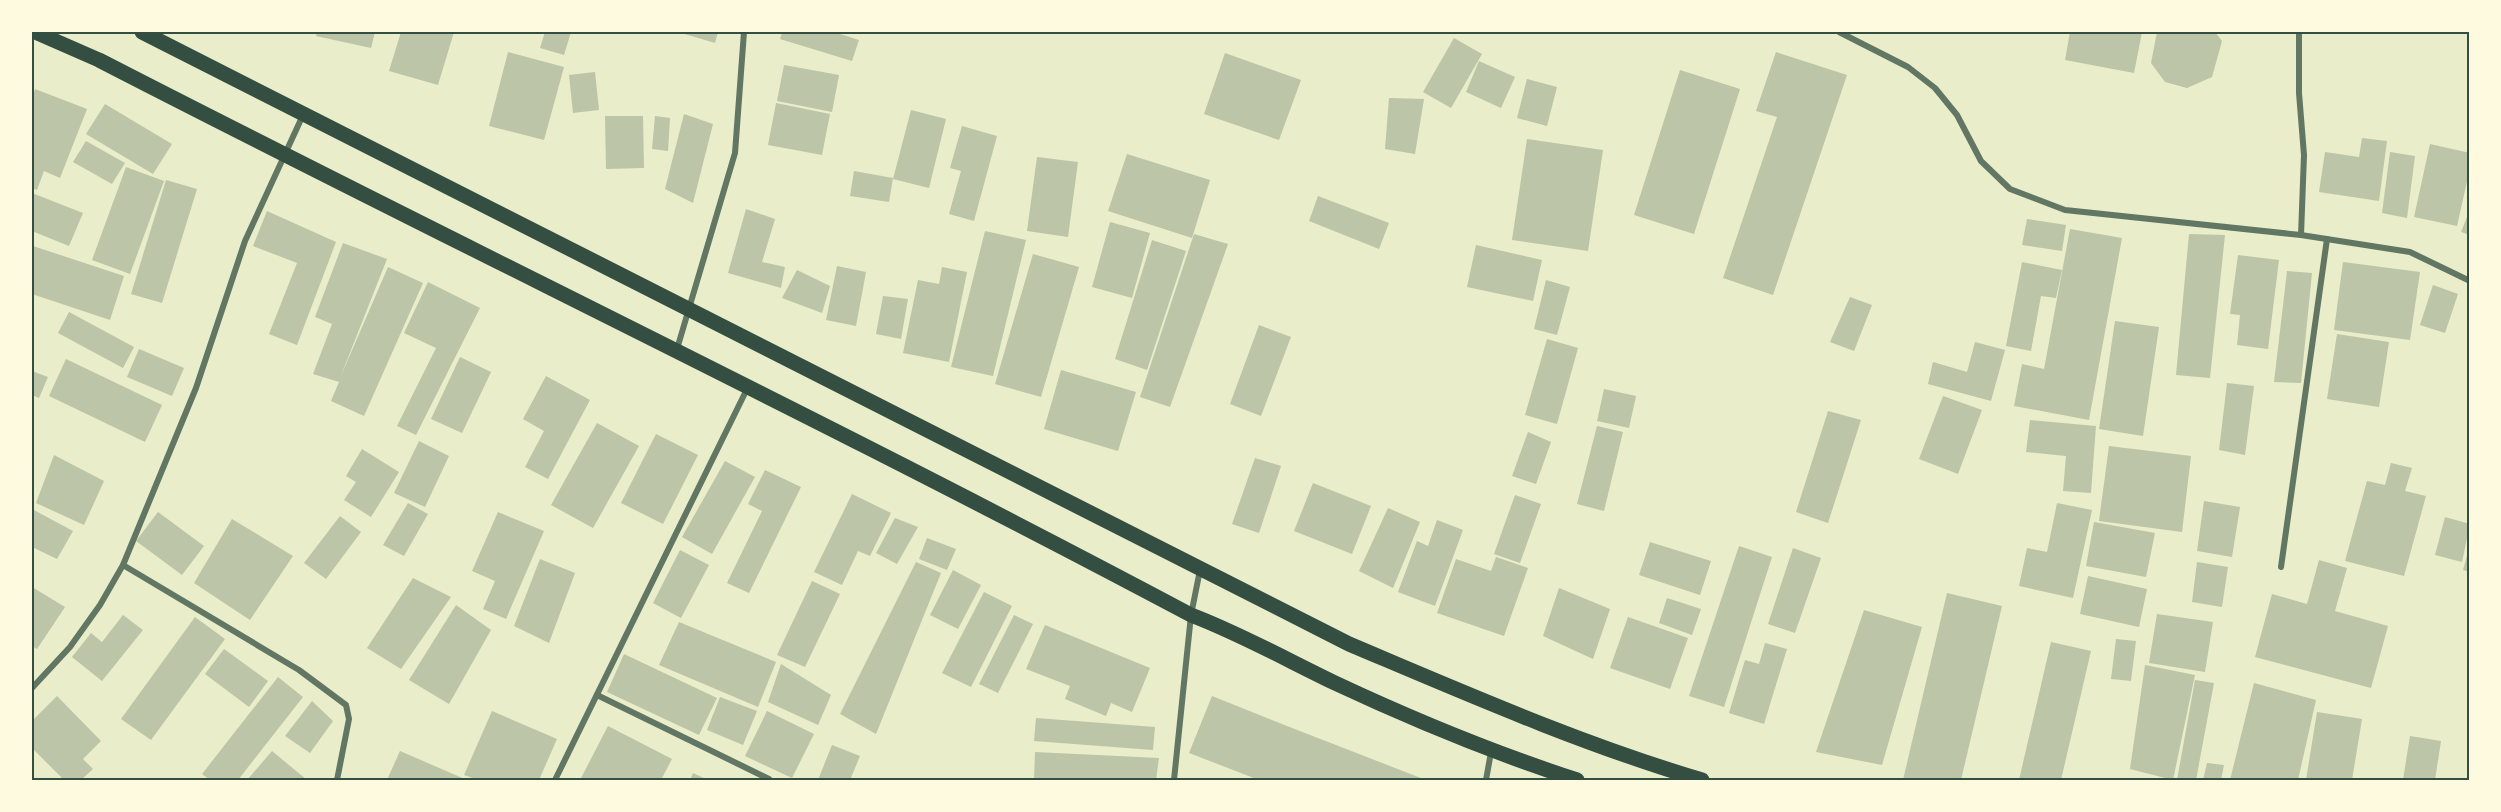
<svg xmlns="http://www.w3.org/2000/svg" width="2501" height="812" font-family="'Open Sans',sans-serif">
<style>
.building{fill:#bcc5a7}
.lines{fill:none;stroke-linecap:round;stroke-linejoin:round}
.minor{stroke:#617663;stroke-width:6}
.primary{stroke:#344e41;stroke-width:15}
.neatline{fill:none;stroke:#344e41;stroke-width:2}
</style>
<rect width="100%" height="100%" fill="#e9edc9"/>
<!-- building -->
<g class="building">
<polygon points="317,32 375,32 371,48 316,36"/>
<polygon points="401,32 454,32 438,85 389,71"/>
<polygon points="545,32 571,32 564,55 540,48"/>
<polygon points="678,32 718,32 715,43"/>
<polygon points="782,32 834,32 859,40 852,61 780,39"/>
<polygon points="2070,32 2142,32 2134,73 2065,60"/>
<polygon points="2157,32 2215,32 2222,41 2212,77 2187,88 2165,82 2151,63"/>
<polygon points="1454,38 1482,54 1451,108 1423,92"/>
<polygon points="508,52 564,67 544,140 489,126"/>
<polygon points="1776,52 1847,75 1773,295 1723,278 1777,117 1756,111"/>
<polygon points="1225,53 1301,80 1279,140 1204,114"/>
<polygon points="1479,61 1515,77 1501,108 1466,92"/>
<polygon points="784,65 839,75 832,112 777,101"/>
<polygon points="1680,70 1740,89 1694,234 1634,215"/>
<polygon points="595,72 599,110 573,113 569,75"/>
<polygon points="1527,79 1557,87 1547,126 1517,118"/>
<polygon points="35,89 87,109 60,178 44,171 37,190 32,188 32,98"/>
<polygon points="1389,98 1424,99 1415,154 1385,149"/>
<polygon points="776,103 830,114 822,155 768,145"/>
<polygon points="105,104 172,144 153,174 86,134"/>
<polygon points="911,110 946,119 929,188 893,179"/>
<polygon points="684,114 713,124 693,203 665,189"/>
<polygon points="605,116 643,116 644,168 606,169"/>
<polygon points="655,116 670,118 668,151 652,149"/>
<polygon points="962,126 997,136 974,221 949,214 961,171 950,168"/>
<polygon points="2362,138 2387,141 2379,201 2319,192 2325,152 2359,157"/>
<polygon points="1527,139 1603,150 1588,251 1512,240"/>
<polygon points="86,141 125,163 112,184 73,162"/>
<polygon points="2430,144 2470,153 2470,168 2457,226 2414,217"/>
<polygon points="2390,152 2415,156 2407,218 2382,213"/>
<polygon points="1127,154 1210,180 1192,238 1108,211"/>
<polygon points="1037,157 1078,162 1068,237 1027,231"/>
<polygon points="126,167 164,181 130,274 92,260"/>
<polygon points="854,171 893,178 889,202 850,196"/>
<polygon points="166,180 197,189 162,303 131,294"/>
<polygon points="32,193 83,213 69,246 32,231"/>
<polygon points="1318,196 1389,223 1379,249 1309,221"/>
<polygon points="746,209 775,219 762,262 785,267 781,288 728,273"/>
<polygon points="267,211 336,242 297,345 269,334 297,263 253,246"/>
<polygon points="2469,212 2470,212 2470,235 2461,232"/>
<polygon points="2027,219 2066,225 2062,251 2022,245"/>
<polygon points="1110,222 1150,233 1132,298 1092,287"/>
<polygon points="2070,229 2122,238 2089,420 2014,406 2022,364 2044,369"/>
<polygon points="985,231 1026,240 993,376 951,367"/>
<polygon points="1194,234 1228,244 1170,407 1140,397"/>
<polygon points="2189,234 2225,235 2210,378 2176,375"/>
<polygon points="1152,240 1186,251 1147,370 1115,359"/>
<polygon points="343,243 387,259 340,378 388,267 423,283 364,416 331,401 339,382 313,374 332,324 315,317"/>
<polygon points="1476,245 1542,260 1533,301 1467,287"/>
<polygon points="33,246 124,276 110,320 32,294"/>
<polygon points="1033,254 1079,267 1041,397 995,384"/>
<polygon points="2238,255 2279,260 2268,349 2237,345 2240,315 2230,314"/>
<polygon points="2022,262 2062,270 2056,298 2041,296 2031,351 2006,346"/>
<polygon points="2343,262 2420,272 2410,340 2334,330"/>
<polygon points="837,266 866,272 856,326 826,320"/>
<polygon points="942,267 967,272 949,362 903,353 918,280 939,284"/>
<polygon points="797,270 830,286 822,313 782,298"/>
<polygon points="2287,271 2312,273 2301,383 2274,382"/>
<polygon points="1546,280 1570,287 1557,335 1534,329"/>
<polygon points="428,282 480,308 416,435 397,426 436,348 404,333"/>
<polygon points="2433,285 2458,294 2445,333 2420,325"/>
<polygon points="883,296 908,299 901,339 876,334"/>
<polygon points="1850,297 1872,305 1854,351 1830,342"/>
<polygon points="69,312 134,347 123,368 58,333"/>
<polygon points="2115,321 2159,327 2143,436 2099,429"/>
<polygon points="1259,325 1291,337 1261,416 1230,404"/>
<polygon points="2337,334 2389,342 2379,407 2327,399"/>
<polygon points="1547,339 1578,348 1557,424 1525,415"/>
<polygon points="1975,342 2005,350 1991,401 1928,384 1933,362 1967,372"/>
<polygon points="139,349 184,368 172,396 127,377"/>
<polygon points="460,357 491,372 462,433 431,419"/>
<polygon points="66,359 162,405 145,442 49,396"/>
<polygon points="1061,370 1136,392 1118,451 1044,429"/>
<polygon points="32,371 48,377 39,398 32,395"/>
<polygon points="546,376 590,400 548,479 525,467 544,431 523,419"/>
<polygon points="2227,383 2254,386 2245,455 2219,450"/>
<polygon points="1604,389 1636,396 1629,428 1597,421"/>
<polygon points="1943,396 1982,410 1958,474 1919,459"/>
<polygon points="1828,411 1861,420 1828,523 1796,512"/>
<polygon points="2030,420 2096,426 2091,493 2063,491 2066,456 2026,452"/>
<polygon points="597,423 639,446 593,528 551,505"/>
<polygon points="1597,426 1623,432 1604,511 1577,504"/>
<polygon points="1528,432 1551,442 1536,484 1512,476"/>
<polygon points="656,434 698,455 663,524 621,503"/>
<polygon points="419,441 449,456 425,507 394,493"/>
<polygon points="2109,446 2191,456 2182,532 2099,521"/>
<polygon points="362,449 399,472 371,517 344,500 356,482 346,476"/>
<polygon points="54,455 104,481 84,525 36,503"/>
<polygon points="1255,458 1281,466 1259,533 1232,524"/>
<polygon points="725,461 755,477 712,554 682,537"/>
<polygon points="2391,463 2412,468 2405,491 2426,496 2404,576 2345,561 2367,481 2385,485"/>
<polygon points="765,470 801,487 749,593 727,583 762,511 748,504"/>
<polygon points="1313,483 1371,506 1352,554 1294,531"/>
<polygon points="852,494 891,513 870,556 858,551 842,585 814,572"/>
<polygon points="1515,495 1541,504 1520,563 1494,554"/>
<polygon points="2204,501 2240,507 2232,557 2197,551"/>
<polygon points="408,503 428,514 404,556 383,545"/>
<polygon points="2057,503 2092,510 2073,598 2019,586 2027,548 2047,552"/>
<polygon points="1388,508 1420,522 1393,588 1359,571"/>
<polygon points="32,509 73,531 57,559 32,547"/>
<polygon points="158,512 204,546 182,575 136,541"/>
<polygon points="498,512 544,531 506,619 483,609 495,581 472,571"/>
<polygon points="340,516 361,532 326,579 304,563"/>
<polygon points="2445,517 2470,524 2462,562 2435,555"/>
<polygon points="895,518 918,527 897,564 876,553"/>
<polygon points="232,519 293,556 250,620 194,583"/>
<polygon points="1437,520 1463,530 1435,606 1398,592 1417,541 1428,546"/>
<polygon points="2094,522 2155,533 2146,577 2086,566"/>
<polygon points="927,538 956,549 947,570 919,559"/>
<polygon points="1650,542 1711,561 1700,595 1639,575"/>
<polygon points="1739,546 1772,557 1724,707 1689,696"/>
<polygon points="1793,548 1821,558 1795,633 1768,624"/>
<polygon points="2469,548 2470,548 2470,572 2463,570"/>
<polygon points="680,550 709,565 681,618 653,603"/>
<polygon points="1496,557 1528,568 1504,636 1437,613 1456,559 1491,571"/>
<polygon points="540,559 575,573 549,643 514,626"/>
<polygon points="2319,560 2347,568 2335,611 2388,626 2371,688 2255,657 2272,594 2307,604"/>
<polygon points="916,562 941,573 876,734 840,714"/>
<polygon points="2197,562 2228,567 2222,607 2192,602"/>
<polygon points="953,570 981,585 958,629 930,615"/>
<polygon points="2088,576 2147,589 2139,627 2080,614"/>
<polygon points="413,578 451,597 401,669 367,648"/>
<polygon points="812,581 840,594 805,667 777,655"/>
<polygon points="32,587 65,607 37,649 32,646"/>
<polygon points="1559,588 1610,609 1593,659 1543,636"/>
<polygon points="984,592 1012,606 971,687 942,673"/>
<polygon points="1947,593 2002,606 1961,780 1903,780"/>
<polygon points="1667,598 1701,609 1692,635 1659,623"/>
<polygon points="456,605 491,630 449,704 409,680"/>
<polygon points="1864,610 1922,627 1882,765 1816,752"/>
<polygon points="2157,614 2213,622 2205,672 2149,663"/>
<polygon points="123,615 143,630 102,681 72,657 91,633 102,642"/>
<polygon points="1014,615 1033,624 998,693 979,684"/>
<polygon points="195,617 225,639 151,740 121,719"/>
<polygon points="1628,617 1688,638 1670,689 1610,668"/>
<polygon points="679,622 776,662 758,707 659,665"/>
<polygon points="1045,625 1150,668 1132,712 1111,703 1106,716 1065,699 1070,686 1026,669"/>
<polygon points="2116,639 2136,641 2131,681 2111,679"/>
<polygon points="2051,642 2091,651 2061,780 2019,780"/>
<polygon points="1765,643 1787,649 1764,724 1729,713 1745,660 1759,664"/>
<polygon points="224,649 268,681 249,707 205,674"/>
<polygon points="624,654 717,698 699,735 607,692"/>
<polygon points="781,664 831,695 818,725 768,702"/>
<polygon points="2145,665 2195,675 2173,780 2130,769"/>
<polygon points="278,677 303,697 238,780 210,780 202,774"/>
<polygon points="2195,680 2214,683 2196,780 2177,780"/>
<polygon points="2254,683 2316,700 2298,780 2230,780"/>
<polygon points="57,696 101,741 83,759 93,769 81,780 64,780 32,748 32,721"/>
<polygon points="1212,696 1287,726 1426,780 1259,780 1189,753"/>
<polygon points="720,697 757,711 743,745 707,730"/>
<polygon points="312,701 333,721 310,753 285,736"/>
<polygon points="492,711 557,739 539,780 478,780 464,775"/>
<polygon points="767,711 814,734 792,778 745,756"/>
<polygon points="2317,712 2362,719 2352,780 2306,780"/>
<polygon points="1036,718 1155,727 1153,750 1034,741"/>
<polygon points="608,726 672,759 661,780 580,780"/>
<polygon points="2410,736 2441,741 2435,780 2403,780"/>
<polygon points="832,745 860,756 850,780 818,780"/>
<polygon points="272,751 307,780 247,780"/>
<polygon points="400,751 467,780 387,780"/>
<polygon points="1035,752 1159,758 1156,780 1034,780"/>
<polygon points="2207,763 2224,765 2221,780 2203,780"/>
<polygon points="693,773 708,780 690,780"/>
</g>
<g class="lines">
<!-- minor -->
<g class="minor">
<polyline points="1839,32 1908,67 1935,88 1957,115 1981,161 2010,189 2065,210 2301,235 2410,252 2470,281"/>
<polyline points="2299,32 2299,93 2304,155 2301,235"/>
<polyline points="677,349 735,153 744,32"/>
<polyline points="123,565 299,670 346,705 349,719 337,780"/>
<polyline points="2281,567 2327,239"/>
<polyline points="32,688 70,647 100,605 123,565 196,388 245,241 303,115"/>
<polyline points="597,695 769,779"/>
<polyline points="555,780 747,389"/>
<polyline points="1174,780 1191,615 1200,570"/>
<polyline points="1486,780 1491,752"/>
</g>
<!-- primary -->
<g class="primary">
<path d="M35 32 99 60C462 247 830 423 1191 615 1241 634 1287 660 1335 683 1414 720 1494 753 1577 780"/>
<path d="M142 32 1349 644C1465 693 1581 744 1702 780"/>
</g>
</g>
<!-- border -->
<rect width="2501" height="812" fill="none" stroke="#fefae0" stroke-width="66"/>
<rect x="33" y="33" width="2435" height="746" class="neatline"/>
</svg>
